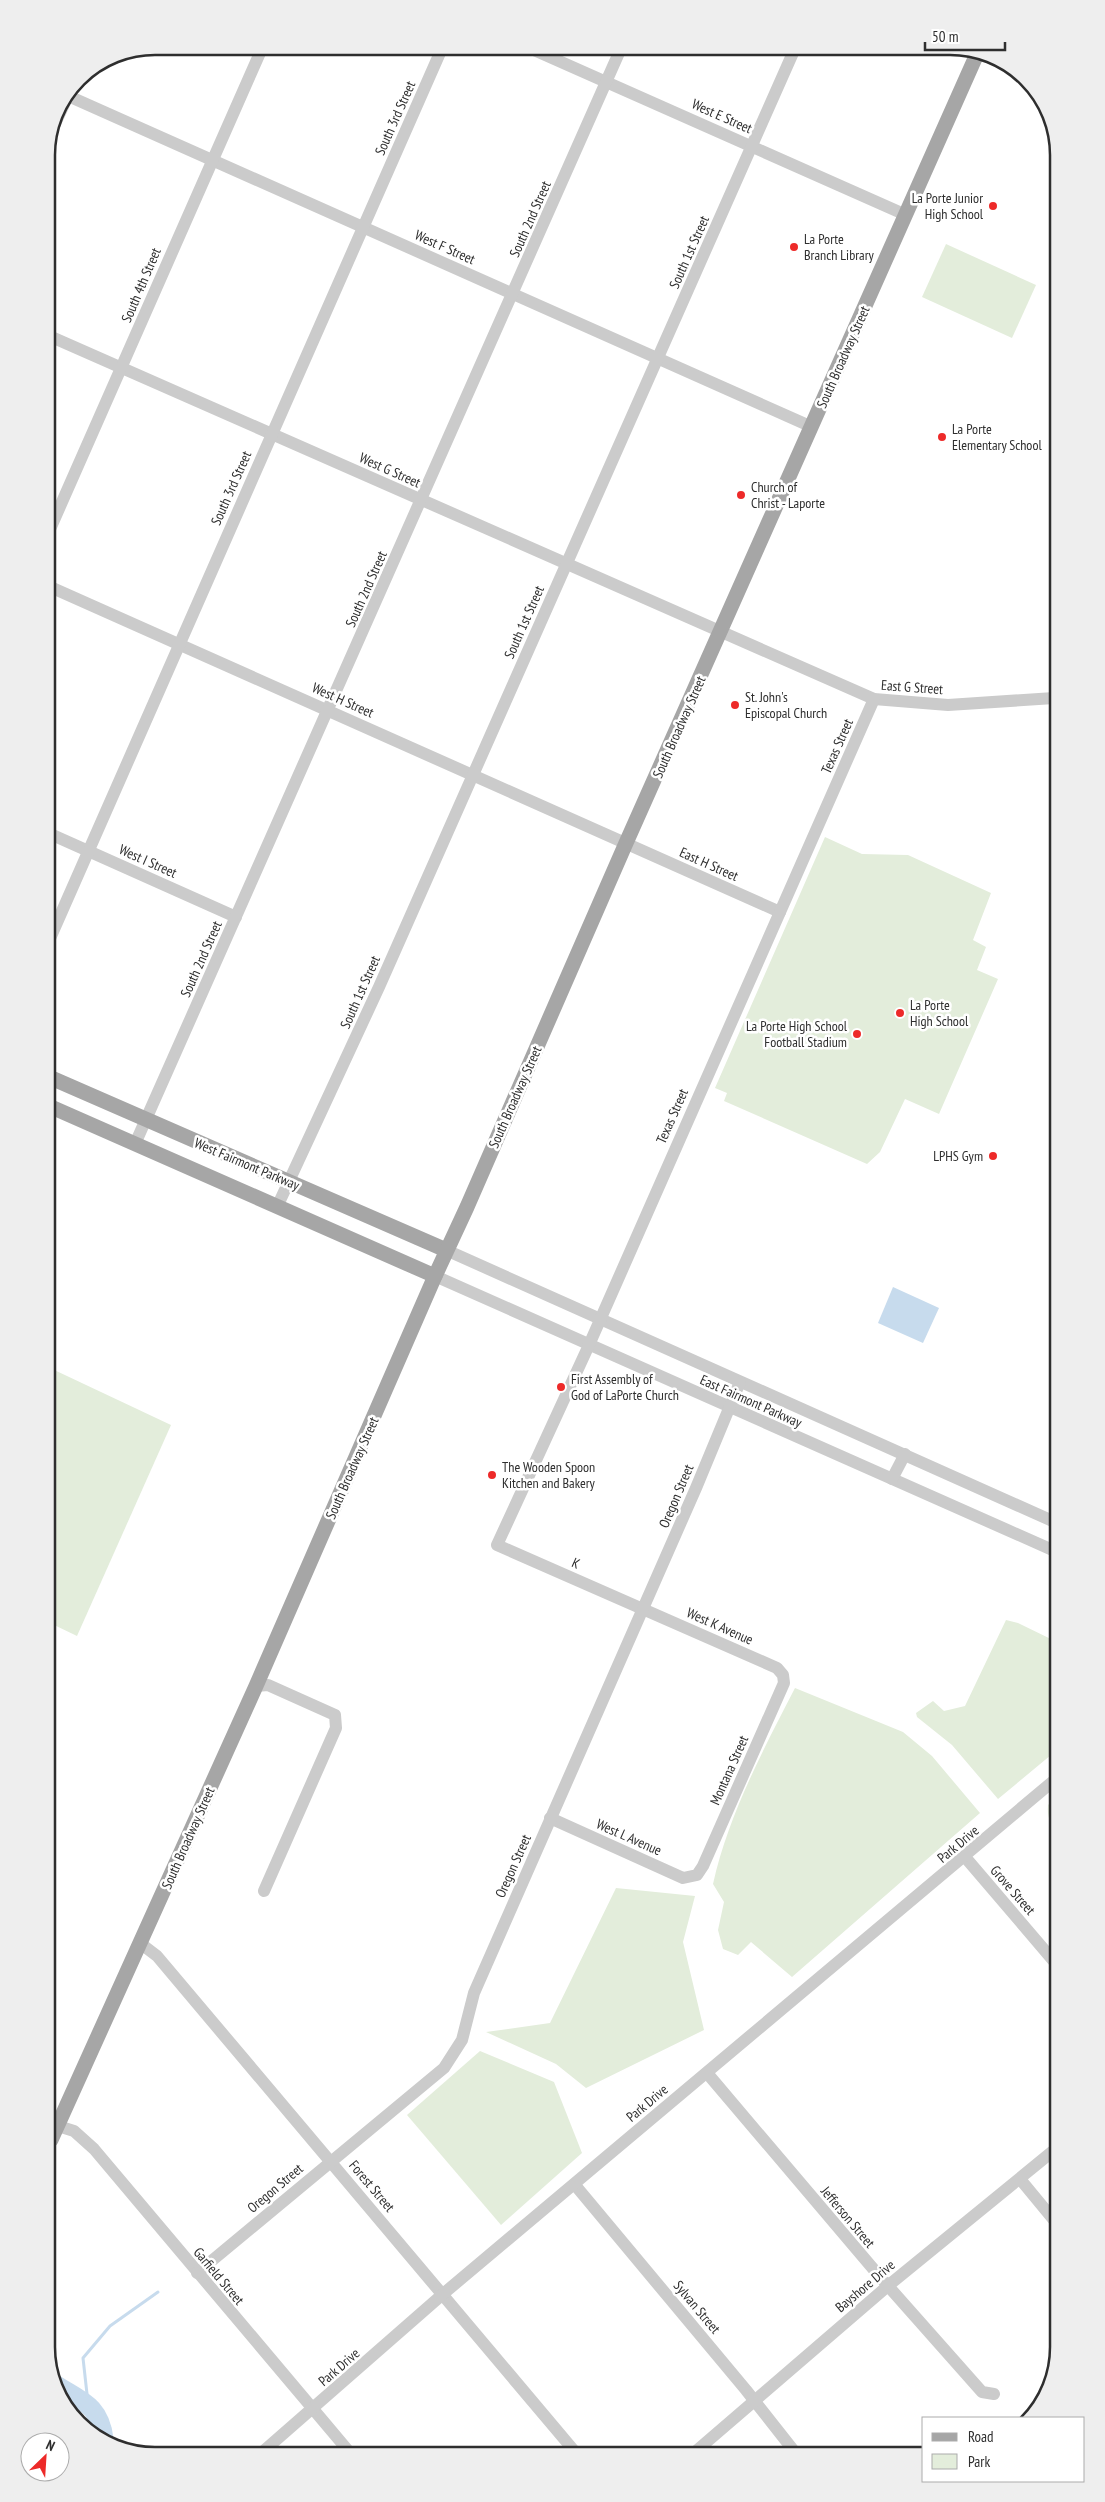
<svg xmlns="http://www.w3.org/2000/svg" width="1105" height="2502" font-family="'PT Sans Narrow',sans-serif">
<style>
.green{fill:#e3eddb}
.water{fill:#c7dbed}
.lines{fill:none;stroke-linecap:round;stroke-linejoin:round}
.stream{stroke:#c7dbed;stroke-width:3}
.river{stroke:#c7dbed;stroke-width:19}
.minor{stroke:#cbcbcb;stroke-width:12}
.major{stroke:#a6a6a6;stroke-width:15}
.poi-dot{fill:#ed2a29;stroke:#fff;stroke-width:2}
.labels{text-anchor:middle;stroke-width:5;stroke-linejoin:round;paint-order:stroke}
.street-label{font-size:14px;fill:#2e2e2e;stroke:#fff}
.poi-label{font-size:14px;fill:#2e2e2e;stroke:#fff;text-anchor:start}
.rim{fill:none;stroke:#2e2e2e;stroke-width:2.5}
</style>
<rect width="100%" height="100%" fill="#fff"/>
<!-- green -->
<g class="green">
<polygon points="946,244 1036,285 1012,338 922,297"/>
<polygon points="825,837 862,854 908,855 991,893 973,940 986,947 977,970 998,979 939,1114 905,1099 880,1152 867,1164 724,1101 727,1093 715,1088"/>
<polygon points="50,1368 171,1425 77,1636 50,1623"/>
<polygon points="1006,1620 1018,1623 1057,1642 1057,1750 998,1799 952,1745 917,1717 916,1713 933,1701 944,1711 965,1706"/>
<path d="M795 1688 903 1732 932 1756 980 1813 792 1977 751 1942 738 1955 723 1949 718 1930 724 1902 713 1884C728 1816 763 1750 795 1688Z"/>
<path d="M1057 1796V1832C1050 1823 1047 1817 1048 1805Z"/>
<polygon points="616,1888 695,1896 683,1942 704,2030 586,2088 556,2064 486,2032 550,2023"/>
<polygon points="480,2051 554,2082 582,2153 501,2225 407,2115"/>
</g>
<!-- water -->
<polygon class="water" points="893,1287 939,1308 923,1343 878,1323"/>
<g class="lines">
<!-- stream -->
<polyline class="stream" points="88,2403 83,2358 110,2326 158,2292"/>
<!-- river -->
<path class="river" d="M52 2382C78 2400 100 2403 104 2439"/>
<!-- minor -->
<g class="minor">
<polyline points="525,46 906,215"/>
<polyline points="66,95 812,427"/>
<polyline points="48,139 72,87"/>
<polyline points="47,335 874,699 948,705 1054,698"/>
<polyline points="47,536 263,46"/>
<polyline points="48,586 780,912"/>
<polyline points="48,833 236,917"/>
<polyline points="48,943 443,46"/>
<polyline points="135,1144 622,46"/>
<polyline points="277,1207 379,987 796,46"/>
<polyline points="446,1250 1057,1523"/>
<polyline points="435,1276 1057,1552"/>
<polyline points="892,1479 905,1454"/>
<polyline points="256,1686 268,1685 335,1715 336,1728 264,1891"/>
<polyline points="550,1818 683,1878 697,1875 703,1866 784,1683 783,1675 777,1668 497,1545 589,1345 874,699"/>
<polyline points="965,1857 1058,1966"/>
<polyline points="140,1943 157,1956 576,2453"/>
<polyline points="707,2073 881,2278 982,2392 994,2394"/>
<polyline points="58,2126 74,2131 94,2149 351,2454"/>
<polyline points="1020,2179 1058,2225"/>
<polyline points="575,2185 746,2390 794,2451"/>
<polyline points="197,2273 444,2068 462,2040 474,1993 696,1488 740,1382"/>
<polyline points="695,2452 889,2285 1058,2147"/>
<polyline points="259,2455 443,2294 1057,1778"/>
</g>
<!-- major -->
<g class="major">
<polyline points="49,1077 446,1250"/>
<polyline points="49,1106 435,1276"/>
<polyline points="51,2140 256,1686 435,1276 467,1207 626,843 977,54"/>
</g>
</g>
<!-- markers -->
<g class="poi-dot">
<circle cx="993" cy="206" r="5"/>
<circle cx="794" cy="247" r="5"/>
<circle cx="942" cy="437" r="5"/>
<circle cx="741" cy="495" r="5"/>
<circle cx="735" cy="705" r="5"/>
<circle cx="900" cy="1013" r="5"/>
<circle cx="857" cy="1034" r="5"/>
<circle cx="993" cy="1156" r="5"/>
<circle cx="561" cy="1387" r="5"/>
<circle cx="492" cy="1475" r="5"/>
</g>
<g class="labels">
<!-- street labels -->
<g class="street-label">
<text transform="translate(722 116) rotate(24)" y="5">West E Street</text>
<text transform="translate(395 118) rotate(-66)" y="5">South 3rd Street</text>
<text transform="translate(530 219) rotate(-66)" y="5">South 2nd Street</text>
<text transform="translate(445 247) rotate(24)" y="5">West F Street</text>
<text transform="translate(689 252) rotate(-66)" y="5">South 1st Street</text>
<text transform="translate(141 285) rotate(-67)" y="5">South 4th Street</text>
<text transform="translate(843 357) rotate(-66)" y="5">South Broadway Street</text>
<text transform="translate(390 470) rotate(24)" y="5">West G Street</text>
<text transform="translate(231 488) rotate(-66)" y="5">South 3rd Street</text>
<text transform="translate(366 589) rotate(-66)" y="5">South 2nd Street</text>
<text transform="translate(524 622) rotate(-66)" y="5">South 1st Street</text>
<text transform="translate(912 687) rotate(4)" y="5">East G Street</text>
<text transform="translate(343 700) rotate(24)" y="5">West H Street</text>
<text transform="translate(679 727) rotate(-66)" y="5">South Broadway Street</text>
<text transform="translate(837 746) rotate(-66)" y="5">Texas Street</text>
<text transform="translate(148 861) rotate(24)" y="5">West I Street</text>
<text transform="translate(709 864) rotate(24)" y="5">East H Street</text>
<text transform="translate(201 959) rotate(-66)" y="5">South 2nd Street</text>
<text transform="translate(360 992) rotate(-66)" y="5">South 1st Street</text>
<text transform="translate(515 1097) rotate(-66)" y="5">South Broadway Street</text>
<text transform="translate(672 1116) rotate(-66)" y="5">Texas Street</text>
<text transform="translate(247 1164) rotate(23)" y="5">West Fairmont Parkway</text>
<text transform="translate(751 1401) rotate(24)" y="5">East Fairmont Parkway</text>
<text transform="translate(352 1468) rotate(-66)" y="5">South Broadway Street</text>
<text transform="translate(676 1496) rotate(-67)" y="5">Oregon Street</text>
<text transform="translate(576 1563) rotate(24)" y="5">K</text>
<text transform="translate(720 1626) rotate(24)" y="5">West K Avenue</text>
<text transform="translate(729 1770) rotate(-66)" y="5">Montana Street</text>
<text transform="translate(629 1837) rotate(24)" y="5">West L Avenue</text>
<text transform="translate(188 1838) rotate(-66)" y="5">South Broadway Street</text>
<text transform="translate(958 1844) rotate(-40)" y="5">Park Drive</text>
<text transform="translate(513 1866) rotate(-66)" y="5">Oregon Street</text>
<text transform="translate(1013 1890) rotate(49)" y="5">Grove Street</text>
<text transform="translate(647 2103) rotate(-40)" y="5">Park Drive</text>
<text transform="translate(372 2186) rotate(50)" y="5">Forest Street</text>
<text transform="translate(275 2188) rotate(-40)" y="5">Oregon Street</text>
<text transform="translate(848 2217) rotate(50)" y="5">Jefferson Street</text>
<text transform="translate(219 2276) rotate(50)" y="5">Garfield Street</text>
<text transform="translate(865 2286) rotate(-40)" y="5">Bayshore Drive</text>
<text transform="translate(697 2307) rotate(50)" y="5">Sylvan Street</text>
<text transform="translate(339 2367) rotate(-41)" y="5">Park Drive</text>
</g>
<!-- poi labels -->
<g class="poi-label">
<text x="983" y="203" text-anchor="end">La Porte Junior<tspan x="983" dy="16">High School</tspan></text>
<text x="804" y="244">La Porte<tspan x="804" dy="16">Branch Library</tspan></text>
<text x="952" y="434">La Porte<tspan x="952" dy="16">Elementary School</tspan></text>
<text x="751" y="492">Church of<tspan x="751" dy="16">Christ - Laporte</tspan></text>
<text x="745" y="702">St. John's<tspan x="745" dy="16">Episcopal Church</tspan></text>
<text x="910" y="1010">La Porte<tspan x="910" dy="16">High School</tspan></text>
<text x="847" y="1031" text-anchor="end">La Porte High School<tspan x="847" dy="16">Football Stadium</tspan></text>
<text x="983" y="1161" text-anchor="end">LPHS Gym</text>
<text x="571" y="1384">First Assembly of<tspan x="571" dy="16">God of LaPorte Church</tspan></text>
<text x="502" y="1472">The Wooden Spoon<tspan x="502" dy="16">Kitchen and Bakery</tspan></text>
</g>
</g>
<!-- crop -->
<path d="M0 0H1105V2502H0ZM155 55H950A100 100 0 0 1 1050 155V2347A100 100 0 0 1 950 2447H155A100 100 0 0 1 55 2347V155A100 100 0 0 1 155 55Z" fill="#eee" fill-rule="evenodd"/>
<path class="rim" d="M155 55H950A100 100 0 0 1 1050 155V2347A100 100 0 0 1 950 2447H155A100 100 0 0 1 55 2347V155A100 100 0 0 1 155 55Z"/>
<!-- legend -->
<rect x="922" y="2417" width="162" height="65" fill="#ffffff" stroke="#ababab"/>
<rect x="932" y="2433" width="25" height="8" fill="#a6a6a6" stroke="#ababab"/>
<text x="968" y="2442" font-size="15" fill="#2e2e2e">Road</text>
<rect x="932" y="2454" width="25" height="15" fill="#e3eddb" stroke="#ababab"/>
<text x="968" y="2467" font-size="15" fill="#2e2e2e">Park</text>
<!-- north arrow -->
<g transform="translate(45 2457) rotate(25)"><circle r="24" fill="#ffffff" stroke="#ababab"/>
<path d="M0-4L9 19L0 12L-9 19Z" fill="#ed2a29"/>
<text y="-8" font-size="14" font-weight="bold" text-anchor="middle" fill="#2e2e2e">N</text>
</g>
<!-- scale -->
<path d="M925 42v8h80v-8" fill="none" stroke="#2e2e2e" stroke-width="2.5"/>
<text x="932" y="42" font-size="15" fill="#2e2e2e" stroke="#ffffff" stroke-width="4" paint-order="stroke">50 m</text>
</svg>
